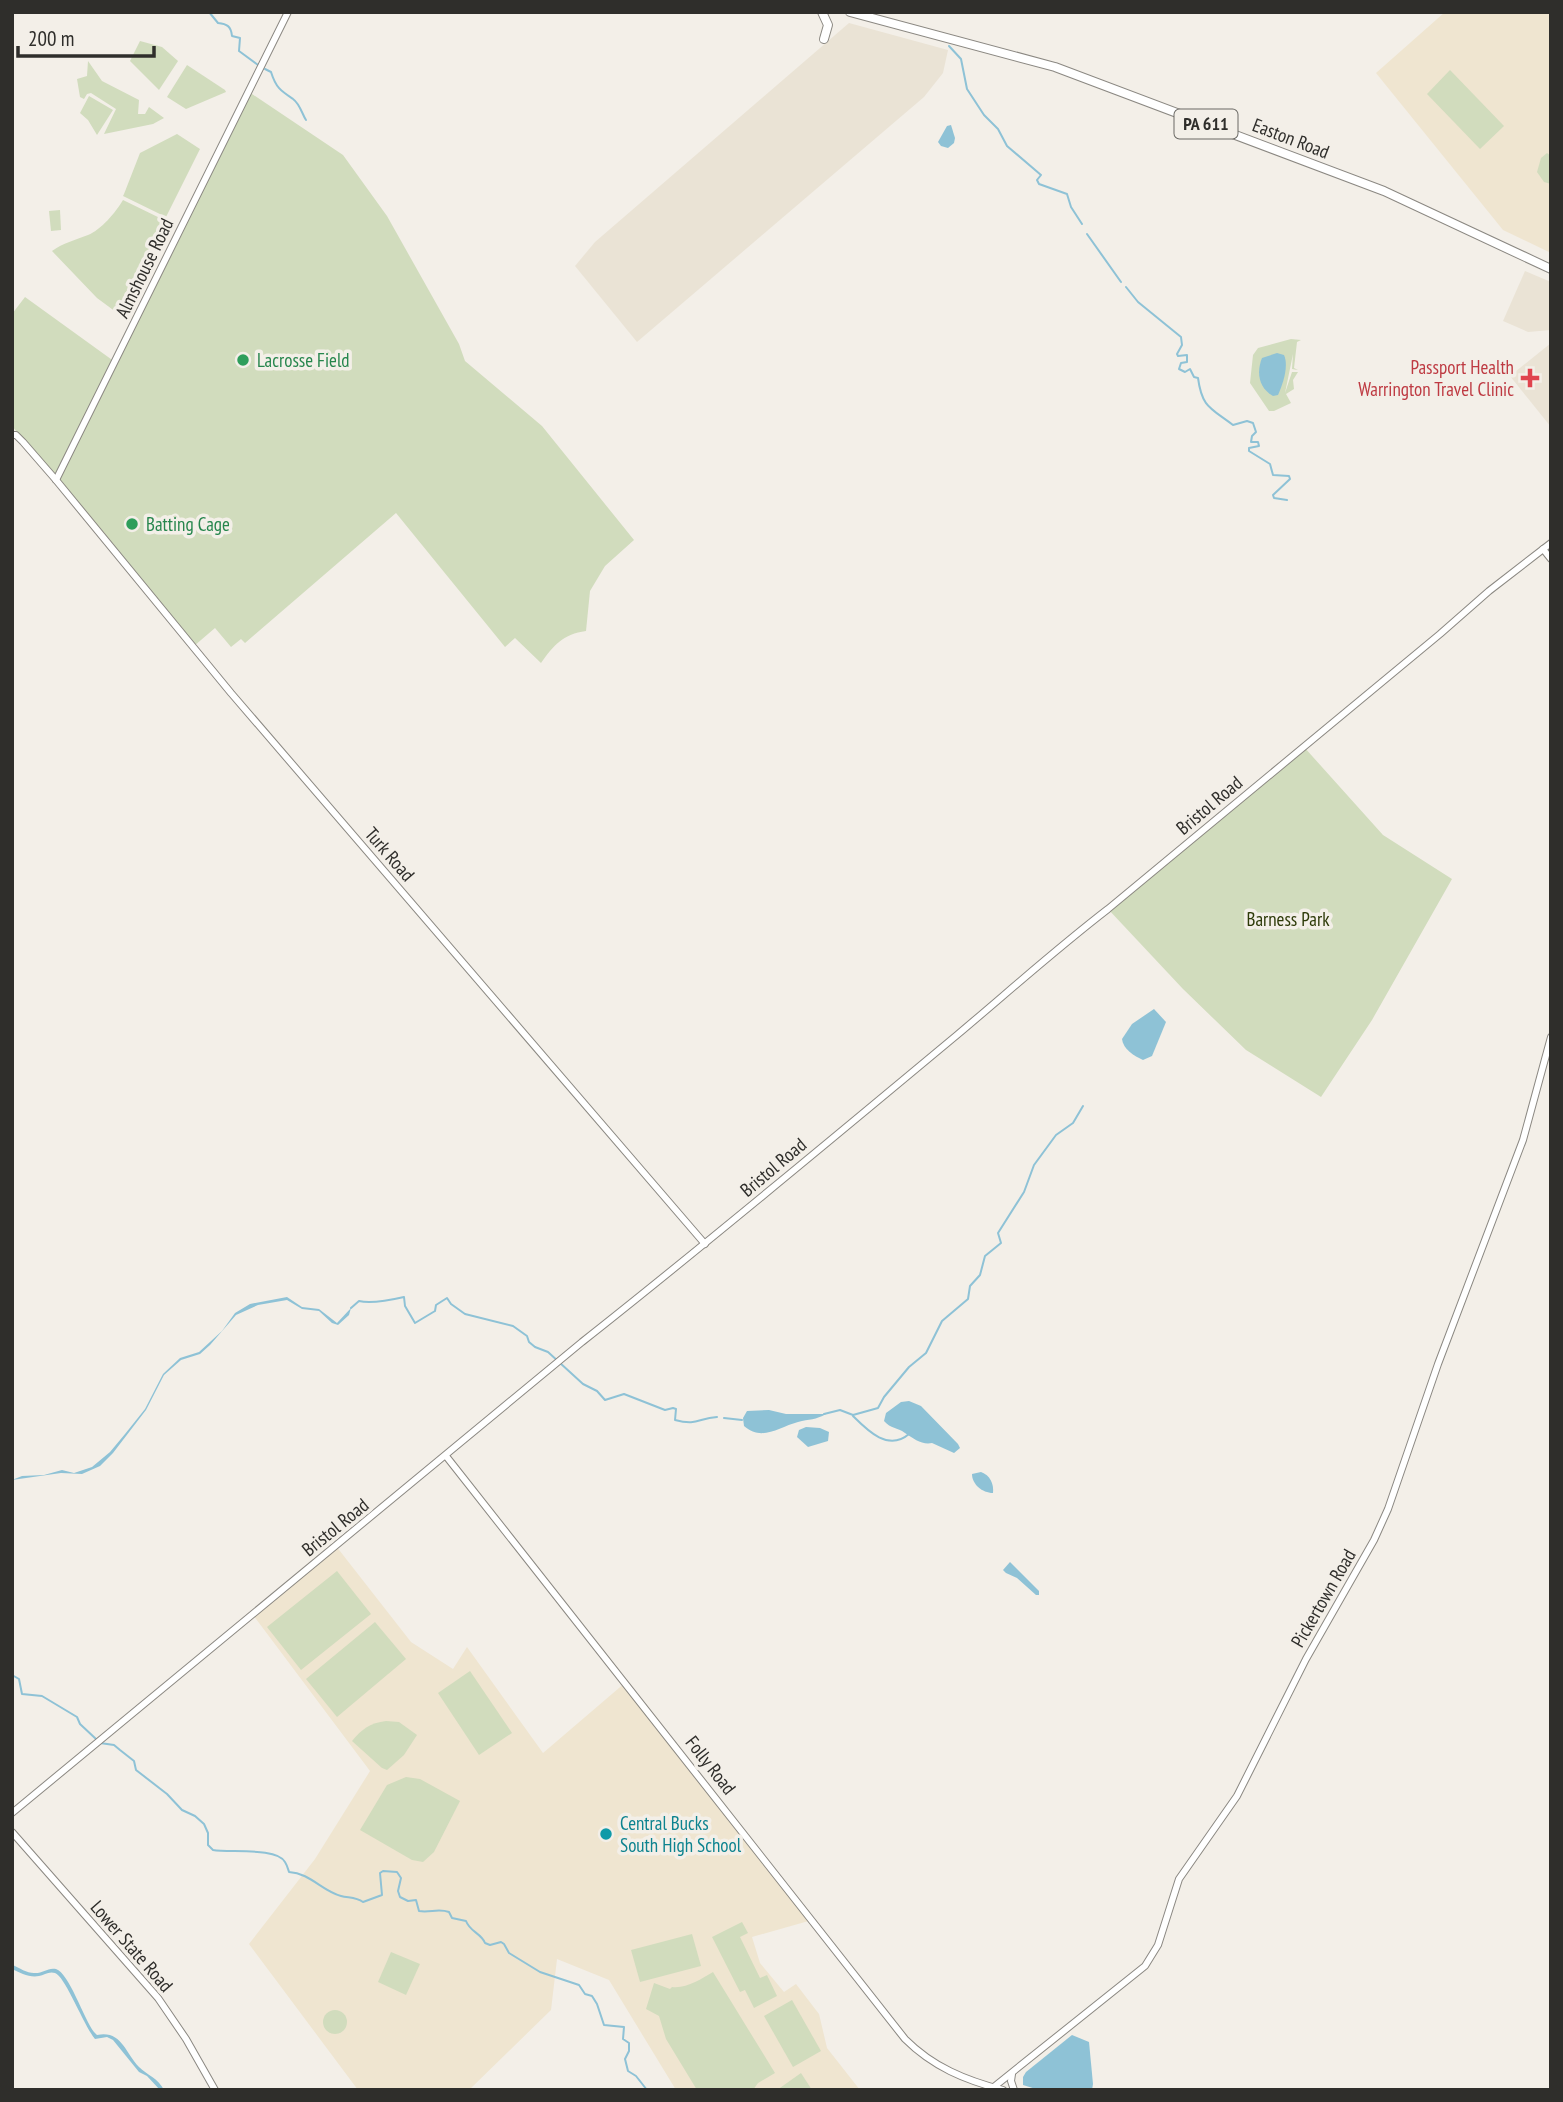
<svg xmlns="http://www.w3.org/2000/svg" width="1563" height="2102" font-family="'PT Sans Narrow',sans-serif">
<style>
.built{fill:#eae3d5}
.education{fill:#efe5d0}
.green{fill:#d1dcbd}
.water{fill:#8ec2d6}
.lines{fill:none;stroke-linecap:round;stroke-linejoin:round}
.stream{stroke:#8ec2d6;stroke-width:2}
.secondary-casing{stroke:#8b8882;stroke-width:8}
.highway-casing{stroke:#8b8882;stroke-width:10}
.secondary{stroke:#fff;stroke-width:6}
.highway{stroke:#fff;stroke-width:8}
.leisure-dot{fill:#2e9e5b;stroke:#f3efe8;stroke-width:2.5}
.health-dot{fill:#e0444e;stroke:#f3efe8;stroke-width:2.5}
.culture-dot{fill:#0f9aa8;stroke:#f3efe8;stroke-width:2.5}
.labels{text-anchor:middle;stroke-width:7;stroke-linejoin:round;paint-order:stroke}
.shield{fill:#f3efe8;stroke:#6a6864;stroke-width:2}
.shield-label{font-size:18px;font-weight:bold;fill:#2f2e2b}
.street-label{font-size:19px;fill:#2f2e2b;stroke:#f3efe8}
.leisure-label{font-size:19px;fill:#27864d;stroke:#f3efe8;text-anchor:start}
.health-label{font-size:19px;fill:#be3a42;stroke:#f3efe8;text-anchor:end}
.park-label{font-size:19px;fill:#2d3a08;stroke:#f3efe8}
.culture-label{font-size:19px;fill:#0d838f;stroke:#f3efe8;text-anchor:start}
</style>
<rect width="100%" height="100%" fill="#f3efe8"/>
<!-- built -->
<g class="built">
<polygon points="849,23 948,50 943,73 924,97 637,342 575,266 595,242"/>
<polygon points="1525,271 1551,282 1551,330 1528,332 1503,321"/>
<polygon points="1551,343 1551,427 1510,376"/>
</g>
<!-- education -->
<g class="education">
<polygon points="1445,12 1551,12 1551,253 1503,230 1376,73"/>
<polygon points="336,1546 411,1642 453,1669 467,1647 543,1753 626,1682 812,1920 752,1937 760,1963 784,1992 796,1984 819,2014 827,2048 860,2090 676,2090 609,1980 557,1959 551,2010 469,2090 358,2090 249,1944 315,1859 370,1771 253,1615"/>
</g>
<!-- green -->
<g class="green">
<polygon points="140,41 162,47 178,61 159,90 130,61"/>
<polygon points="88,61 102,81 139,100 138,114 145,114 149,107 164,118 153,124 104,134 116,109 91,93 87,94 84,99 80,97 77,79 87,76"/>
<polygon points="187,65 225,90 226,92 186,109 167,97"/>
<polygon points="1450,70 1504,126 1480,149 1427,94"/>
<path d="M249 92 343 155 387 216 459 344 465 361 542 426 634 540 605 566 590 591 586 631C563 634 554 645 541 663L515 638 505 647 396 513 245 643 241 639 231 647 215 628 194 646 12 426V314L25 297 115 362Z"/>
<polygon points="89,96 113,110 97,135 88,120 80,113"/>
<polygon points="177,134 200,149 166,217 123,196 124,194 140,153"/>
<polygon points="1547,153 1551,156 1551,184 1544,182 1537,172 1541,158"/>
<path d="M123 200 164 220 116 312 97 298 52 251C63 243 75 240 88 235 101 230 116 212 123 200Z"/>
<polygon points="60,210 61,230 51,231 49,211"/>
<polygon points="1291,339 1301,340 1297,342 1294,368 1298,370 1292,369 1293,354 1285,393 1292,372 1298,372 1293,380 1294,389 1286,394 1291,403 1274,411 1269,411 1250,383 1253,355 1258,348"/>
<polygon points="1304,747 1383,835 1452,879 1372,1020 1321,1097 1246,1050 1183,989 1108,909"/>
<polygon points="337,1571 371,1614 301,1670 267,1627"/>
<polygon points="375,1622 406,1659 337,1717 306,1679"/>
<polygon points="470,1671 512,1733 479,1755 438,1693"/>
<path d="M386 1721 399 1722 417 1735 404 1755 387 1770 382 1768 352 1741C362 1729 370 1723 386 1721Z"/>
<polygon points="406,1777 420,1779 460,1801 434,1852 423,1862 412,1860 360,1830 387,1785"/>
<polygon points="742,1922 748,1933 740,1937 760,1978 767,1975 777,1996 754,2008 745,1990 740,1992 712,1937"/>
<polygon points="692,1934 701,1966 640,1982 631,1950"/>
<polygon points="391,1952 420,1964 406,1995 378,1982"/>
<path d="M713 1972 775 2073 758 2083 753 2090H697L666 2039 659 2016 646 2009 654 1983 670 1989 672 1987C686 1989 701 1979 713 1972Z"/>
<polygon points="792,2000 821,2051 793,2067 764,2016"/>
<circle cx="335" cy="2022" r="12"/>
<polygon points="801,2073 812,2090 777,2090"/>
</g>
<!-- water -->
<g class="water">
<polygon points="951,125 955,138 954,143 948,148 941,146 938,142 947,126"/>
<path d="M1277 353 1284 355C1289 366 1283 384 1278 395L1273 396C1259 388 1256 373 1262 358Z"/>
<path d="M1154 1009 1166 1022 1152 1056 1143 1060C1134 1056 1123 1049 1122 1039L1132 1024Z"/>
<polygon points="287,1297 302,1307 319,1309 337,1323 351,1308 349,1315 338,1325 332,1323 319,1311 302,1309 287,1300 258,1305 236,1315 210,1345 200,1354 181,1360 164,1375 146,1410 113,1453 100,1466 82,1474 61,1473 12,1480 22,1476 44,1475 62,1470 74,1473 92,1467 110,1452 125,1434 145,1409 163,1374 180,1358 199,1352 222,1331 235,1313 250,1304"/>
<path d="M909 1401 921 1406 958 1444 960 1448 954 1453 932 1443C922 1445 914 1439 905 1433 897 1427 891 1429 884 1421L886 1413 901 1402Z"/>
<path d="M769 1410 786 1414H826C816 1420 809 1419 798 1422 779 1427 762 1442 744 1426L743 1418 747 1411Z"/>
<polygon points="806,1427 820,1428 829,1432 828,1441 808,1447 797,1437 799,1430"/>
<path d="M981 1472C990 1475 994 1484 993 1493 982 1493 972 1484 972 1474Z"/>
<polygon points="1010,1562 1039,1591 1039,1595 1036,1595 1017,1578 1006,1573 1003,1570"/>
<path d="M13 1965C19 1968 27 1973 34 1973 42 1974 48 1967 56 1969 69 1973 84 2019 94 2032L97 2035C121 2030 125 2052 139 2067 147 2075 158 2078 164 2090H160L147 2076 139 2072 113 2040 107 2037 95 2039C84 2026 65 1976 55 1973 49 1971 44 1975 39 1976 30 1978 20 1973 12 1969Z"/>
<polygon points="1072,2035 1089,2042 1093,2084 1092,2090 1039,2090 1023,2085 1023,2077 1026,2072"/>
</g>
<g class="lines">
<!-- stream -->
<g class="stream">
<path d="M209 12 218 23C227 24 231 26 232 36L240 38 239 51 258 65"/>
<polyline points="949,46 961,59 967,89 984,115 998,129 1007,146 1041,175 1037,180 1039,184 1067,194 1071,207 1082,224"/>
<path d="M265 69 271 72C276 88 281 91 293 99 300 104 302 114 306 120"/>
<polyline points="1087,234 1121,282"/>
<path d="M1126 287 1138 302 1181 337 1182 345 1177 354 1178 356 1187 355V362L1181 363 1179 369 1185 372 1190 369 1194 377 1198 378C1202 408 1211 408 1233 425L1247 421 1253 423 1256 432 1252 436 1251 442H1258L1259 446 1249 448V451L1270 464 1273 475 1289 476 1290 479 1273 495 1274 498 1287 500"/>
<path d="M351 1308 359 1301C371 1304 391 1300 404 1297L405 1306 415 1323 435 1311 436 1305 447 1298 451 1304 465 1314 513 1326 527 1336 529 1342 535 1347 548 1352 583 1384 597 1391 605 1400 624 1394 665 1410 673 1408 676 1409 675 1420C698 1426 698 1418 717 1417"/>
<polyline points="824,1414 840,1410 853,1415 878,1408 884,1397 909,1367 926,1353 942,1321 968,1299 970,1286 980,1275 985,1256 1001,1243 998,1233 1024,1192 1034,1165 1056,1135 1073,1123 1083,1106"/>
<path d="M853 1416C867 1430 888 1452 909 1434"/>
<polyline points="724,1418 742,1420"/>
<polyline points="12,1675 19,1679 22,1694 42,1696 77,1717 80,1724 96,1739"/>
<path d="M100 1743 114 1745 120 1750 134 1761 136 1770 167 1794 182 1810 195 1816 204 1824 208 1833V1845L213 1850C229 1853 277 1847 285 1862 287 1865 288 1869 289 1872 310 1873 322 1891 341 1896 349 1898 356 1897 363 1902L382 1895 380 1873 383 1871 397 1872 401 1878 398 1891 400 1897 408 1901 416 1900 419 1911C430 1913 438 1908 449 1912L452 1918 466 1921C470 1932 481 1933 485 1943L490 1945 501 1942 504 1944 509 1953 540 1972 579 1985 585 1994 592 1996 597 2004 604 2025 624 2027 623 2039 629 2043V2051L625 2059 628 2071 636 2076 647 2090"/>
</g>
<defs>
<g id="secondary">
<polyline points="12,435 16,435 23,442 56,480 231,693 705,1244"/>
<polyline points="56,480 288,12"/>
<polyline points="1543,549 1551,559"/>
<path d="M446 1456 905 2039C933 2067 965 2080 1003 2090"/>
<path d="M12 1813 582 1342C709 1242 833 1138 957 1035 1007 993 1056 949 1108 909L1440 634 1489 591 1551 543"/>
<polyline points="12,1832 158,1998 186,2039 215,2090"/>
<polyline points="1012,2074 1011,2081 1014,2090"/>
<polyline points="990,2090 1145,1966 1158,1945 1179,1879 1237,1796 1306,1659 1374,1540 1388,1509 1438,1364 1523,1140 1551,1037"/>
</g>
<g id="highway">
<polyline points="822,12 828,25 824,39"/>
<polyline points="850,12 1055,67 1384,191 1551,269"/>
</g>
</defs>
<!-- secondary casing -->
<use href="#secondary" class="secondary-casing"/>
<!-- highway casing -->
<use href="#highway" class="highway-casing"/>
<!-- secondary -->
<use href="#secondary" class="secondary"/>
<!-- highway -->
<use href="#highway" class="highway"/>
</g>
<!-- markers -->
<g class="leisure-dot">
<circle cx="243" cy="360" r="7"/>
<circle cx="132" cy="524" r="7"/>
</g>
<path class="health-dot" d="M1526.5 367.5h7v7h7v7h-7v7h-7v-7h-7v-7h7z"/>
<circle class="culture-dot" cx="606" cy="1834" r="7"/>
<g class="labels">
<!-- shield labels -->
<rect class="shield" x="1174.5" y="109.5" width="63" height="29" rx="5"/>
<g class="shield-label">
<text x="1206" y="130">PA 611</text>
</g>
<!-- street labels -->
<g class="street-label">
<text transform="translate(1291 138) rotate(21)" y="7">Easton Road</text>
<text transform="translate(144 268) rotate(-64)" y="7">Almshouse Road</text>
<text transform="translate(1209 805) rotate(-40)" y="7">Bristol Road</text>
<text transform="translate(390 854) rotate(49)" y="7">Turk Road</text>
<text transform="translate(773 1167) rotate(-40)" y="7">Bristol Road</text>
<text transform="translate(335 1527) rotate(-39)" y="7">Bristol Road</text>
<text transform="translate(1323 1598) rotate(-60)" y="7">Pickertown Road</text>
<text transform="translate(711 1765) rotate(52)" y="7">Folly Road</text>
<text transform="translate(132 1946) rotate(49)" y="7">Lower State Road</text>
</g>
<!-- leisure labels -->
<g class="leisure-label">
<text x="257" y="367">Lacrosse Field</text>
<text x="146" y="531">Batting Cage</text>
</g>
<!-- health labels -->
<g class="health-label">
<text x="1514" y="374">Passport Health<tspan x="1514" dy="22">Warrington Travel Clinic</tspan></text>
</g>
<!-- park labels -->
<g class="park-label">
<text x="1288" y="926">Barness Park</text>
</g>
<!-- culture labels -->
<g class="culture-label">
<text x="620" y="1830">Central Bucks<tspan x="620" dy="22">South High School</tspan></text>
</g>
</g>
<!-- border -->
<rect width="1563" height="2102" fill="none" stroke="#2f2e2b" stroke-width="28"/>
<!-- scale -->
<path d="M18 46v10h136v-10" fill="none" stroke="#2f2e2b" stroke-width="3.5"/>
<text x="28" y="46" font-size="21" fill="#2f2e2b" stroke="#f3efe8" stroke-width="5" paint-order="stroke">200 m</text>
</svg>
